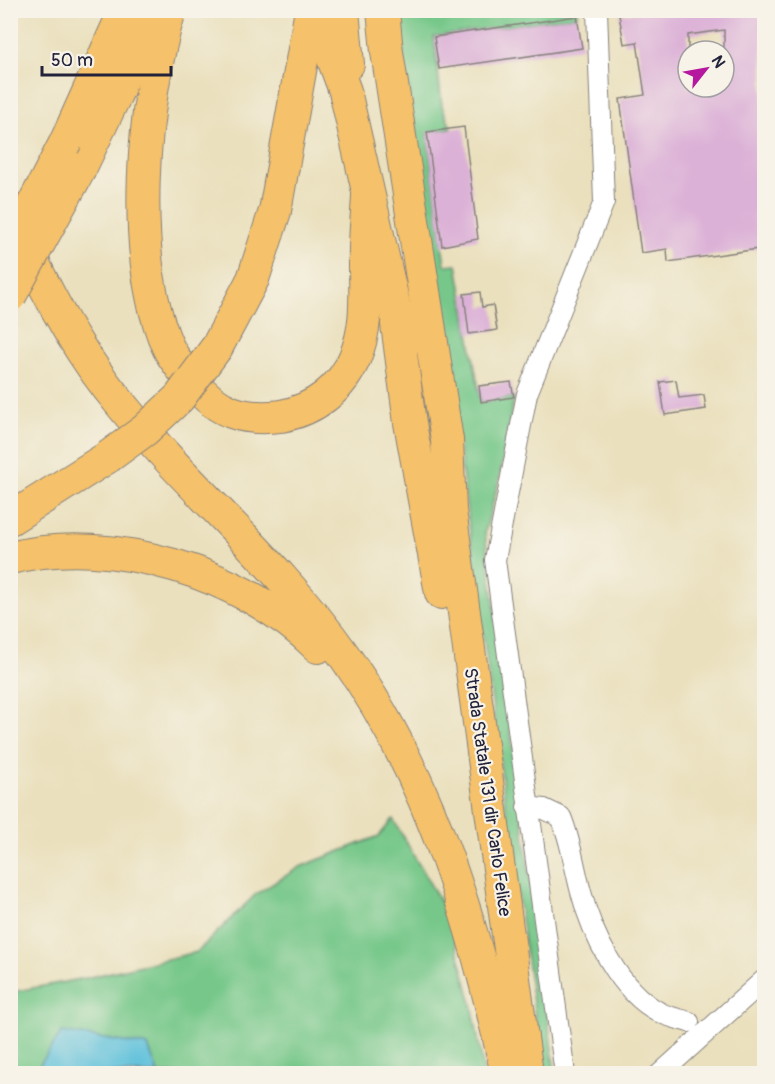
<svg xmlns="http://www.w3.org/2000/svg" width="775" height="1084" font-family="Pangolin,sans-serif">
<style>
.green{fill:#76c789;stroke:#4c7462;stroke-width:1.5}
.water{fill:#5cc0da;stroke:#3f718a;stroke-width:1.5}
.building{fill:#dcb1d7;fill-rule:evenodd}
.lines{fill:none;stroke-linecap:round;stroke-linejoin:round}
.minor-casing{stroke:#86817c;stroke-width:22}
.trunk-casing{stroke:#86817c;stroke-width:34}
.minor{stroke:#fff;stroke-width:20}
.trunk{stroke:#f5c16b;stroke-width:32}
.trunk-bridge-casing{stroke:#86817c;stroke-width:34;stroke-linecap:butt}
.trunk-bridge{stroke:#f5c16b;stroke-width:32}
.labels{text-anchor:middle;stroke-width:4.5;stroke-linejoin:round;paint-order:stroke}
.street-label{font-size:18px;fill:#22223b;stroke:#f7f3e8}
</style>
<rect width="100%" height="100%" fill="#f7f3e8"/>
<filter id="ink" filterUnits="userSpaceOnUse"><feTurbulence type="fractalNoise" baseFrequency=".0167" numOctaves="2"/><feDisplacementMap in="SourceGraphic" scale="12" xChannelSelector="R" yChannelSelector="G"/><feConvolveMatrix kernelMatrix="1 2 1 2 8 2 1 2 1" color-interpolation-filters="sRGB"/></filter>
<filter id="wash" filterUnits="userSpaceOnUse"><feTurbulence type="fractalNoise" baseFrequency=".008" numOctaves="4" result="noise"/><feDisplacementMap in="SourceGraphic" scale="24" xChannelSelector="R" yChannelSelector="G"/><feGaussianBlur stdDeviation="1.35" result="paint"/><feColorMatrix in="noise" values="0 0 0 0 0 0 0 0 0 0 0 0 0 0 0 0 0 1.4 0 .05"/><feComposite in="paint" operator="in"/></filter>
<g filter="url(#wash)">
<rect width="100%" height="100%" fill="#eae0bd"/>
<!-- green -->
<g class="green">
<polygon points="397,11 577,11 577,16 434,37 442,106 451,128 427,133 445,265 457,264 481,402 514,397 500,477 485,532 555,1073 543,1073 511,848 449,372"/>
<polygon points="393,819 448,915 472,1004 484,1073 11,1074 11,992 86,978 197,952 256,894 300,867 379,836"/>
</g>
<!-- water -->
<polygon class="water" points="62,1032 148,1046 158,1073 34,1073"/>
<g id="blocks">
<!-- building -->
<g class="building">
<path d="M651 10H762L765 248 668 262 667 249 641 253 620 99 645 95 637 42 624 44 619 15ZM724 30V87H688V35Z"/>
<polygon points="577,16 582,48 439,69 434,37"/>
<polygon points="464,127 478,239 442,246 427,132"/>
<polygon points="480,292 482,307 493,305 497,330 469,334 464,294"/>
<polygon points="676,380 679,398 704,395 706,409 665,415 660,382"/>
<polygon points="511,382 514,397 481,402 479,386"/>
</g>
</g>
</g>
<g filter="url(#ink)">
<use href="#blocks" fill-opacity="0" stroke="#86817c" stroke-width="1.5"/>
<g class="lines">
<defs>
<g id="minor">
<path d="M527 807 544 809 561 817C571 841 574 866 581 892 592 934 619 991 659 1012 668 1017 680 1019 689 1022"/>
<polyline points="565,1074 495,560 527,394 604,202 597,10"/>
<polyline points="660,1074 764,980"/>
</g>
<g id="trunk">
<path d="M170 10C142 102 129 256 167 345 173 359 184 371 193 382 217 412 243 421 281 416 314 410 342 389 355 357 368 326 365 296 365 263 364 241 367 218 368 195"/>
<polyline points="315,10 345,91 403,344"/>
<polyline points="343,10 348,64"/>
<polyline points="383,10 387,52 447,440 450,510 527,1074"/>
<polyline points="66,141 125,10"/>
<polyline points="80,169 116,94 150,10"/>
<path d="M10 207C37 277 71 344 119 402 189 489 278 562 343 654 431 777 475 927 507 1074"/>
<polyline points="397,324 410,423 441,593"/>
<polyline points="217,347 253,279 275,211 311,10"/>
<polyline points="10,519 108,457"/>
<path d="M10 558C113 532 244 574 318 647"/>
</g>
</defs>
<!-- minor casing -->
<use href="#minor" class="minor-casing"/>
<!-- trunk casing -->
<use href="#trunk" class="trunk-casing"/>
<!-- minor -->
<use href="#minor" class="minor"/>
<!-- trunk -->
<use href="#trunk" class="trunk"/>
<defs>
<g id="trunk-bridge">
<polyline points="10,249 66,141"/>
<polyline points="10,296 80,169"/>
<polyline points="108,457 145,430 179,398 217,347"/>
</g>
</defs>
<!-- trunk-bridge casing -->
<use href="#trunk-bridge" class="trunk-bridge-casing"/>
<!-- trunk-bridge -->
<use href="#trunk-bridge" class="trunk-bridge"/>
</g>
</g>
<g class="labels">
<!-- street labels -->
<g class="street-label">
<text transform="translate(488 792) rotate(82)" y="6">Strada Statale 131 dir Carlo Felice</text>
</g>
</g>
<!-- margin -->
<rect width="775" height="1084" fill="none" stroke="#f7f3e8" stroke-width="36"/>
<!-- north arrow -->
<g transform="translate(706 69) rotate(59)"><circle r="28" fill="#f7f3e8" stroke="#a29fa3" stroke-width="1.5"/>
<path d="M0-4.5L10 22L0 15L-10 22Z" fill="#b5179e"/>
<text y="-9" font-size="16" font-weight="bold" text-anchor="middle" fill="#22223b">N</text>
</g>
<!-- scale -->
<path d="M42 66v9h129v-9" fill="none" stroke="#22223b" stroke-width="3"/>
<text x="51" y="66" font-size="18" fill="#22223b" stroke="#f7f3e8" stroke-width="4.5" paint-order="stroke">50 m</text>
</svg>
